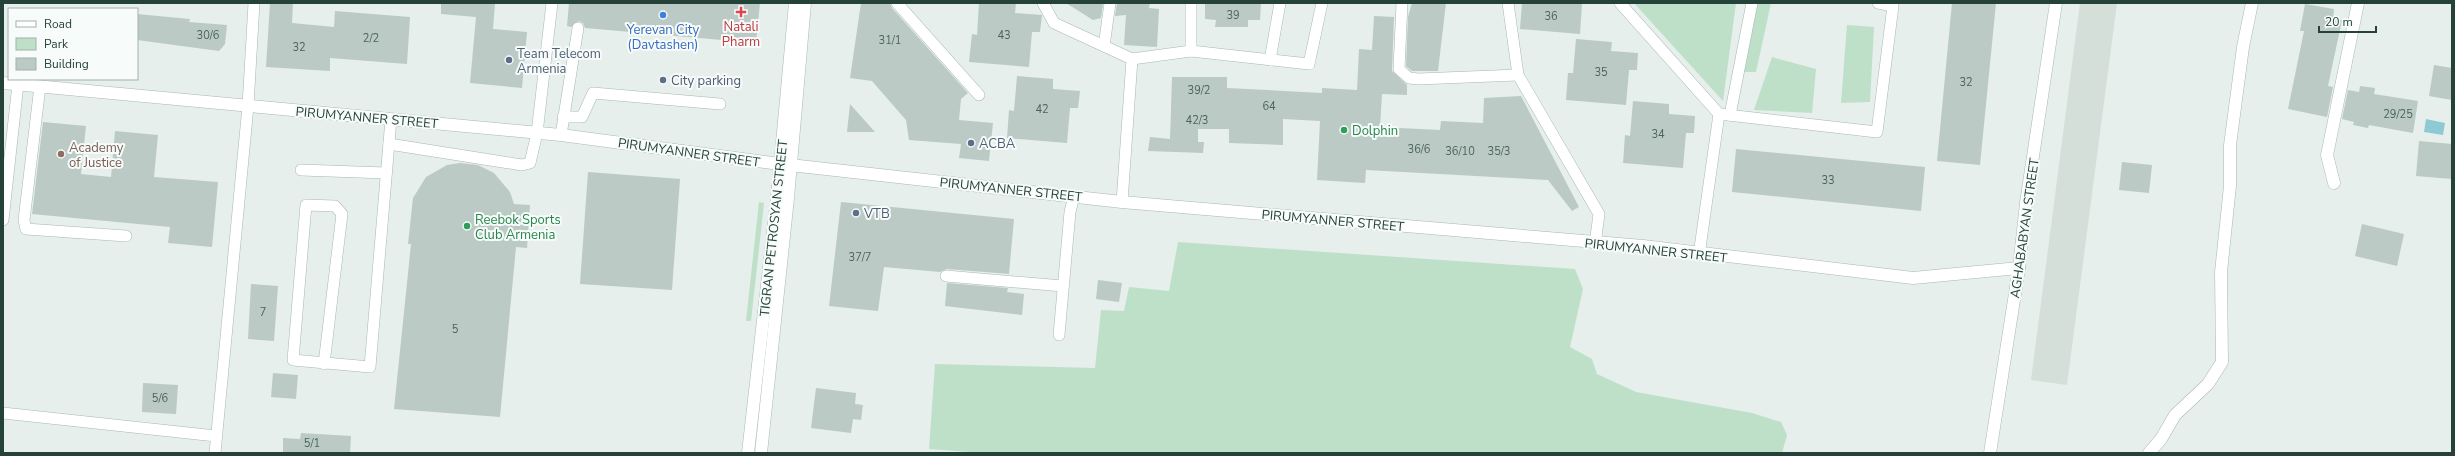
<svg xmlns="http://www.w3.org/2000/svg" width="2455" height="456" font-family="'Nunito Sans',sans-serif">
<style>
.built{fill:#d4dfda}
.green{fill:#bfe0c8}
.water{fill:#8ec9d4}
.building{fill:#bbcac4}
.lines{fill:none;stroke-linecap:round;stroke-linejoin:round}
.service-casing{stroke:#a8b8b2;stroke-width:12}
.minor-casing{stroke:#a8b8b2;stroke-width:13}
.tertiary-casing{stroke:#a8b8b2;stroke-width:13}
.secondary-casing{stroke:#a4bbb3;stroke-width:13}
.service{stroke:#fff;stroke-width:11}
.minor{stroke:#fff;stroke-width:12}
.tertiary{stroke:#fff;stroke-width:12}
.secondary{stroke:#fff;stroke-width:12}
.health-dot{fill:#e0444e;stroke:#f7fbf9;stroke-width:1.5}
.shop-dot{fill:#3f7fe0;stroke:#f7fbf9;stroke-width:1.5}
.service-dot{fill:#5c6f8a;stroke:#f7fbf9;stroke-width:1.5}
.leisure-dot{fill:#2e9e5b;stroke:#f7fbf9;stroke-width:1.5}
.education-dot{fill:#8d6e63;stroke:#f7fbf9;stroke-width:1.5}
.labels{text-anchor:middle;stroke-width:4;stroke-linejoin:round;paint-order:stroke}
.number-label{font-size:11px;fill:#4a645c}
.health-label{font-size:13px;fill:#be3a42;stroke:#f7fbf9}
.shop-label{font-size:13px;fill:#366cbe;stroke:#f7fbf9}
.service-label{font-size:13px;fill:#4e5e75;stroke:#f7fbf9;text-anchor:start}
.street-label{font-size:13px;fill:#24423a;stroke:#f7fbf9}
.leisure-label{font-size:13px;fill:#27864d;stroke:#f7fbf9;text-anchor:start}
.education-label{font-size:13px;fill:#785e54;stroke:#f7fbf9;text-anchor:start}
</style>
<rect width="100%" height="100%" fill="#e6efeb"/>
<!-- built -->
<polygon class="built" points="2080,3 2117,3 2067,385 2031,380"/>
<!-- green -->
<g class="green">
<polygon points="1634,3 1736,3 1723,101"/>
<polygon points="1755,3 1771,3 1756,72 1741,72"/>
<polygon points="1847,25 1874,27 1870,102 1841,103"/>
<polygon points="1772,57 1816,69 1812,113 1754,110"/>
<polygon points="759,202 764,203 751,321 746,321"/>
<polygon points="1178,242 1575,269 1583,289 1570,347 1592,359 1597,374 1636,392 1752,413 1781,422 1787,435 1782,453 983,453 929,449 935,364 1095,368 1101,310 1124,311 1129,287 1169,291"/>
</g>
<!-- water -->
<polygon class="water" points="2426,119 2445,123 2443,135 2424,132"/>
<!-- building -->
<g class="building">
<polygon points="270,3 293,3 292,23 334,27 335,11 410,17 407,64 330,58 330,71 266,67"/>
<polygon points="441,3 495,3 493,29 527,32 522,88 470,83 476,17 441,14"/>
<polygon points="569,3 760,3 756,43 585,28 583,23 579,21 571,27 567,26"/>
<polygon points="861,3 890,3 892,8 967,92 968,93 961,99 959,120 993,123 989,161 959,158 961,144 909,140 906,120 872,81 850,78"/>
<polygon points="979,3 1016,3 1015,13 1042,15 1040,32 1032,32 1029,67 969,62 972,34 977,35"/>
<polygon points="1066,3 1103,3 1101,18 1093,20"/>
<polygon points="1117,3 1150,3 1149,8 1159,9 1157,47 1124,45 1126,15 1115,16"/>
<polygon points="1205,3 1261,3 1260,20 1248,20 1248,27 1215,27 1216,20 1205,19"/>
<polygon points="1412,3 1446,3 1438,71 1412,71 1406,66 1408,17"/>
<polygon points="1522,3 1582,3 1580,34 1520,29"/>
<polygon points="1952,3 1996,3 1980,165 1937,161"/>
<polygon points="2305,4 2334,9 2333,19 2342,20 2328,86 2333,87 2327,117 2288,109 2304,31 2300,31"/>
<polygon points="137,14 190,19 189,22 227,25 225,44 219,51 137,40"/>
<polygon points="1374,16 1394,17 1392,71 1407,85 1407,95 1382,94 1380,127 1440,130 1441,121 1483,123 1484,98 1521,96 1579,207 1572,211 1548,180 1366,170 1365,183 1317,180 1320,121 1283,119 1283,145 1229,143 1229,129 1198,129 1198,142 1204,142 1203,153 1148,151 1150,137 1170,139 1172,77 1227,77 1227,88 1322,93 1322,88 1357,90 1359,49 1372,50"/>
<polygon points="1576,39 1612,42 1611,51 1638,53 1637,70 1629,70 1626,105 1566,100 1568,73 1573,73"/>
<polygon points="2434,65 2452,68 2452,100 2429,96"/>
<polygon points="1017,76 1053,79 1053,89 1080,91 1078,108 1070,108 1067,143 1007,138 1009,110 1014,111"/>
<polygon points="2360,86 2375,88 2374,94 2418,101 2413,133 2369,125 2368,128 2353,125 2354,122 2342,119 2348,90 2359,92"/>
<polygon points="1633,101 1669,104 1669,114 1695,116 1694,133 1686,133 1683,168 1623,163 1625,135 1630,136"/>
<polygon points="850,104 875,132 847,132"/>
<polygon points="43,122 86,126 81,174 111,177 115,131 158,135 154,177 218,182 212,247 168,243 170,227 32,214"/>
<polygon points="2419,141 2452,144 2452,179 2416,176"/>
<polygon points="1736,149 1925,167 1921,211 1732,192"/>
<polygon points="2122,162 2152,165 2149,193 2119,190"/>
<polygon points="460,163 478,165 494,173 510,192 514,204 530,205 527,248 516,247 500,417 394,409 411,244 408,244 413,198 426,177 447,165"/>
<polygon points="588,172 680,179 672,290 580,284"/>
<polygon points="841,202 1014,219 1009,274 947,269 940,272 884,267 878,311 829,306"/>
<polygon points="2362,224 2404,234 2397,266 2355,256"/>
<polygon points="1098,280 1122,283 1119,302 1096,299"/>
<polygon points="947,283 1008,288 1007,292 1024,294 1022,315 945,306"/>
<polygon points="251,284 278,286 274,341 248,339"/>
<polygon points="273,373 298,375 296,399 271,397"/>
<polygon points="143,383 178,385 176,414 142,412"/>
<polygon points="816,388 856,393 855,404 863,405 861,420 853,419 851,433 811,428"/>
<polygon points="301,433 351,436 350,453 283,453 283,438 300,439"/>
</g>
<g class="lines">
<defs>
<g id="service">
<polyline points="897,3 979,95"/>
<polyline points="1043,3 1054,23 1132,59 1191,51 1309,64 1322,3"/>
<polyline points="1402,3 1399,69 1409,78 1418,79 1518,75"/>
<polyline points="1508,3 1518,75 1599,214 1595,244"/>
<polyline points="1620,3 1719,114 1877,132 1893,6 1878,3"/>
<polyline points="1104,46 1110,3"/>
<polyline points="1191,51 1191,3"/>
<polyline points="1270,60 1280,3"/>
<polyline points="40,86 24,220 26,229 126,236"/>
<polyline points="1730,115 1752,3"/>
<polyline points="563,117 582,117 593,93 720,104"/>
<polyline points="561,135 578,28"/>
<polyline points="389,144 522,165 530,163 537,133 552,3"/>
<polyline points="301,170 386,173"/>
<polyline points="1122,202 1132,59"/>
<polyline points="3,220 18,84"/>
<polyline points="1699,255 1719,114"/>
<polyline points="946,276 1063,286"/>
<polyline points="1059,335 1070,212 1074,196"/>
<polyline points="324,364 342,214 335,206 306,205 293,360 370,367 391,119"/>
<polyline points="3,413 216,436"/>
<polyline points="215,453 248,106 254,3"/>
</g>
<g id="minor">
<polyline points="3,83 561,135 780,164"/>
<polyline points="2334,183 2327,155 2358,3"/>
<polyline points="2149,453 2161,439 2175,415 2208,384 2222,362 2221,272 2230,186 2230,145 2243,47 2252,3"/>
</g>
<g id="tertiary">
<polyline points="781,164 1122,202 1643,246 1913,278 2019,268"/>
<polyline points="1990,453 2019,268 2026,203 2056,3"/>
</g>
<g id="secondary">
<polyline points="748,453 777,197 795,3"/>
<polyline points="761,453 788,198 805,3"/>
</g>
</defs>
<!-- service casing -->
<use href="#service" class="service-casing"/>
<!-- minor casing -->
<use href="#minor" class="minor-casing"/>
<!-- tertiary casing -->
<use href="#tertiary" class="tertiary-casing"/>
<!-- secondary casing -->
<use href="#secondary" class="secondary-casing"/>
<!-- service -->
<use href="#service" class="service"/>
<!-- minor -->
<use href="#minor" class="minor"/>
<!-- tertiary -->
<use href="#tertiary" class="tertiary"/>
<!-- secondary -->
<use href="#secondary" class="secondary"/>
</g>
<!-- markers -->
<path class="health-dot" d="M739 6h4v4h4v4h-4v4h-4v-4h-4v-4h4z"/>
<circle class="shop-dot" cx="663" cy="15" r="4"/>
<g class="service-dot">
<circle cx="509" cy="60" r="4"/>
<circle cx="663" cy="80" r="4"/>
<circle cx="971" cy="143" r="4"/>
<circle cx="856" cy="213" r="4"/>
</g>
<g class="leisure-dot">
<circle cx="1344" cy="130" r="4"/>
<circle cx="467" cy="226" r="4"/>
</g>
<circle class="education-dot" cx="61" cy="154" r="4"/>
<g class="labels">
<!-- number labels -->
<g class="number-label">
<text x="1233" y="19">39</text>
<text x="1551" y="20">36</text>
<text x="208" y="39">30/6</text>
<text x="1004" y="39">43</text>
<text x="371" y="42">2/2</text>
<text x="890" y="44">31/1</text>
<text x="299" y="51">32</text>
<text x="1601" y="76">35</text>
<text x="1966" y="86">32</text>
<text x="1199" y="94">39/2</text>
<text x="1269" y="110">64</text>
<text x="1042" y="113">42</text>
<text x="2398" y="118">29/25</text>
<text x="1197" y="124">42/3</text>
<text x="1658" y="138">34</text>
<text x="1419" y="153">36/6</text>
<text x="1460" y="155">36/10</text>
<text x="1499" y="155">35/3</text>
<text x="1828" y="184">33</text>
<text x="860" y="261">37/7</text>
<text x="263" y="316">7</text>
<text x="455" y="333">5</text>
<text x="160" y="402">5/6</text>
<text x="312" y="447">5/1</text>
</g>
<!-- health labels -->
<g class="health-label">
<text x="741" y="31">Natali<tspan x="741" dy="15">Pharm</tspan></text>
</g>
<!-- shop labels -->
<g class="shop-label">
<text x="663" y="34">Yerevan City<tspan x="663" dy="15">(Davtashen)</tspan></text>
</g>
<!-- service labels -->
<g class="service-label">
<text x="517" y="58">Team Telecom<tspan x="517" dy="15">Armenia</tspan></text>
<text x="671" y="85">City parking</text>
<text x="979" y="148">ACBA</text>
<text x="864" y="218">VTB</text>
</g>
<!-- street labels -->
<g class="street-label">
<text transform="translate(367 117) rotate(5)" y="5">PIRUMYANNER STREET</text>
<text transform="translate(689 152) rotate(8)" y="5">PIRUMYANNER STREET</text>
<text transform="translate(1011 189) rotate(6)" y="5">PIRUMYANNER STREET</text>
<text transform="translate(1333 220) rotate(5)" y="5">PIRUMYANNER STREET</text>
<text transform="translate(773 228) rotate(-84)" y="5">TIGRAN PETROSYAN STREET</text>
<text transform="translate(2024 228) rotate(-82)" y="5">AGHABABYAN STREET</text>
<text transform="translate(1656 250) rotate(6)" y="5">PIRUMYANNER STREET</text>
</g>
<!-- leisure labels -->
<g class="leisure-label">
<text x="1352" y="135">Dolphin</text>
<text x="475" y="224">Reebok Sports<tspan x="475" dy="15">Club Armenia</tspan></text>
</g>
<!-- education labels -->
<g class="education-label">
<text x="69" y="152">Academy<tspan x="69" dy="15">of Justice</tspan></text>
</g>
</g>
<!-- border -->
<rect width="2455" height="456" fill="none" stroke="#24423a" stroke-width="8"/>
<!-- legend -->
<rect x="8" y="8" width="130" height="72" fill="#f7fbf9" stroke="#a3b1ad"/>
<rect x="16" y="21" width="20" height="6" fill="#ffffff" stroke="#a3b1ad"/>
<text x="44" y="28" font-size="12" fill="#24423a">Road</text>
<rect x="16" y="38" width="20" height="12" fill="#bfe0c8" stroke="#a3b1ad"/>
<text x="44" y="48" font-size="12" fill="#24423a">Park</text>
<rect x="16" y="58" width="20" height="12" fill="#bbcac4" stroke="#a3b1ad"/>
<text x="44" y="68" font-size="12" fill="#24423a">Building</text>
<!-- scale -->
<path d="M2319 26v6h57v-6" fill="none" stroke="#24423a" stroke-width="2"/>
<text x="2325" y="26" font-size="12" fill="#24423a" stroke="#f7fbf9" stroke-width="3" paint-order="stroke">20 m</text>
</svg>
